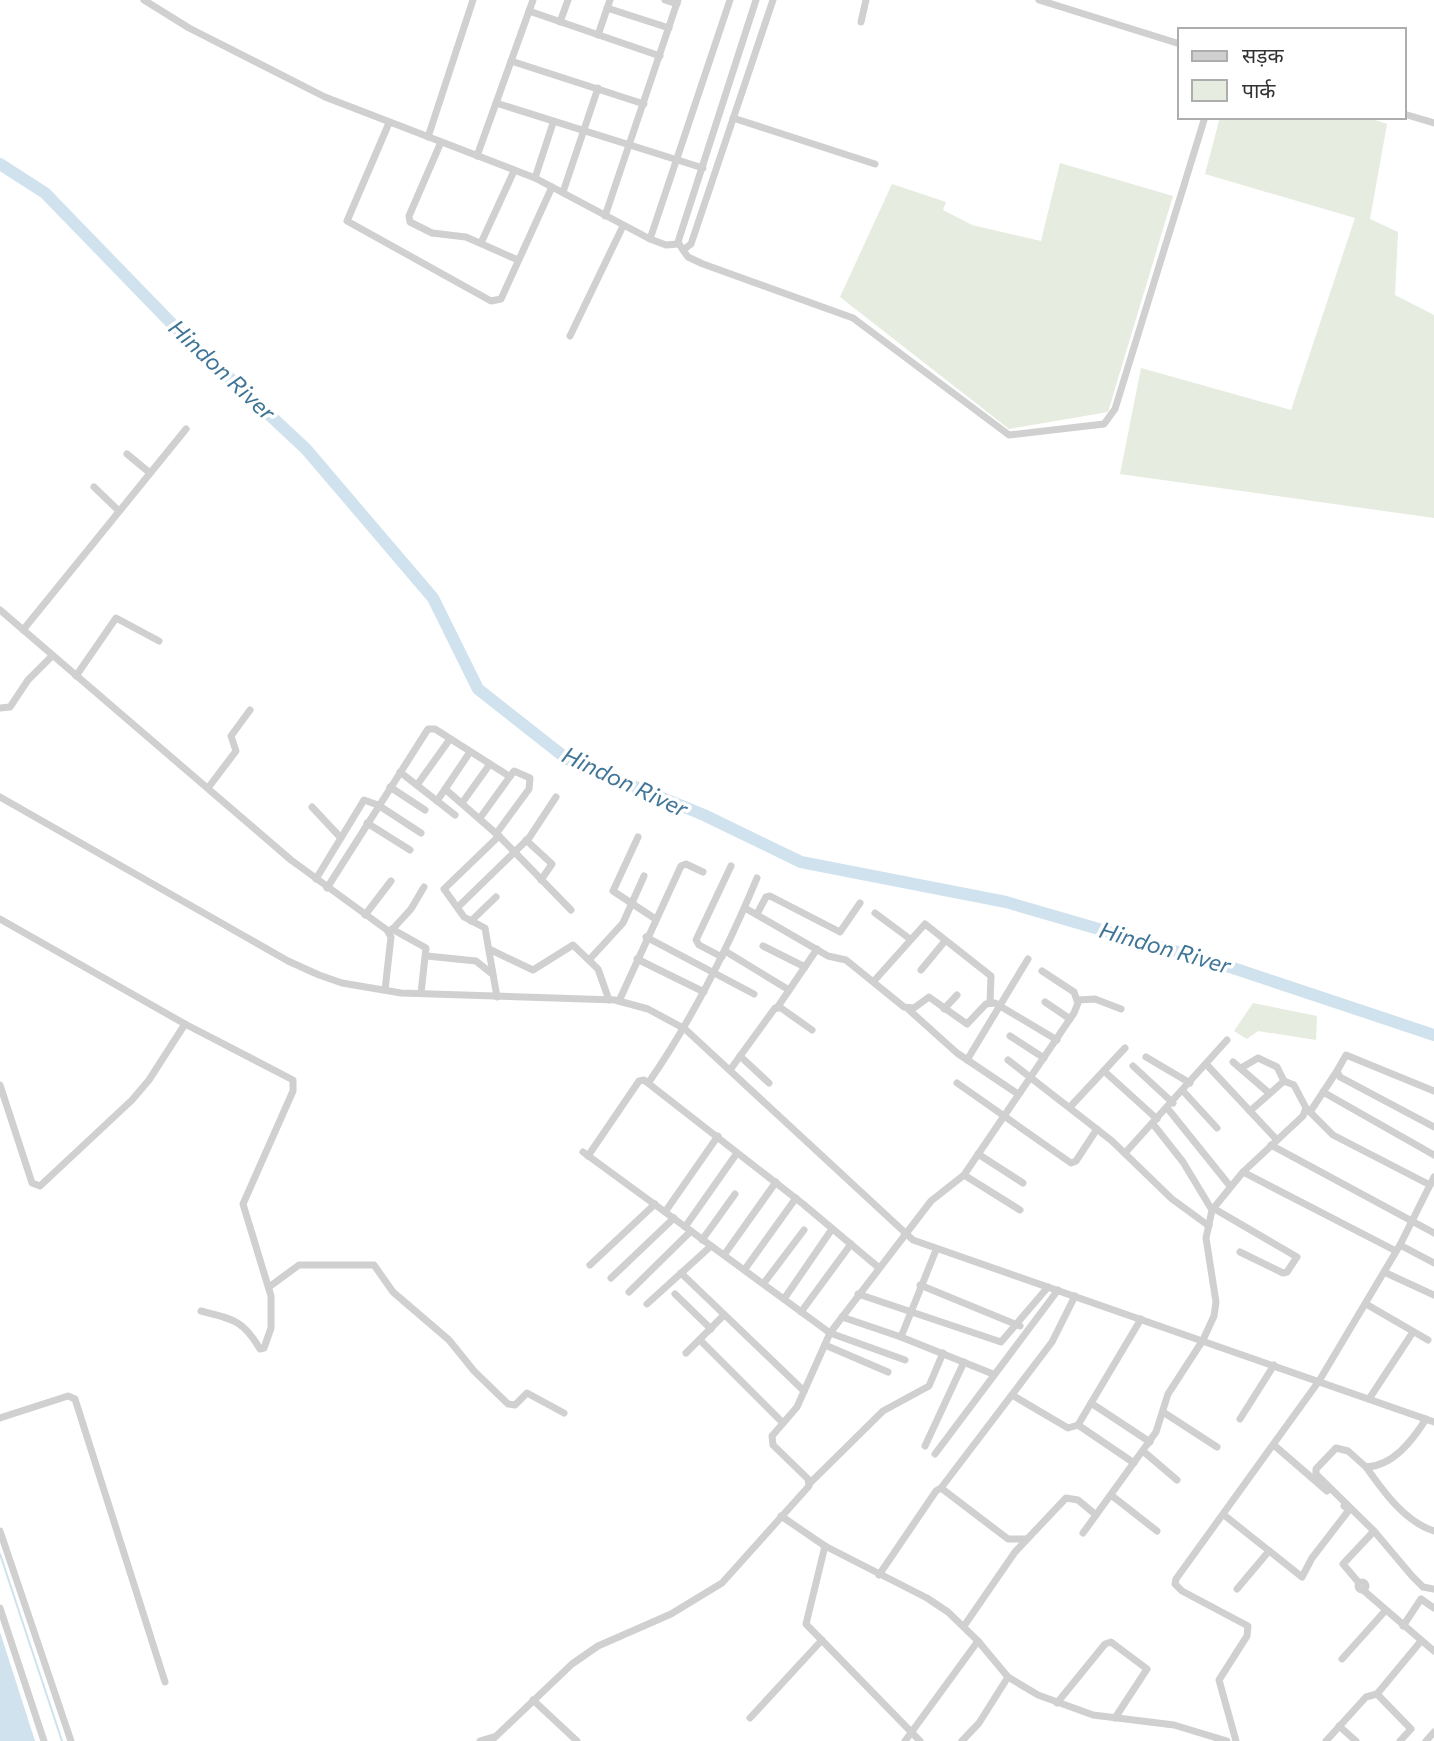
<svg xmlns="http://www.w3.org/2000/svg" width="1434" height="1741" font-family="Commissioner,'Noto Sans Devanagari',sans-serif">
<style>
.green{fill:#e6ecdf}
.water{fill:#cfe2ee}
.lines{fill:none;stroke-linecap:round;stroke-linejoin:round}
.stream{stroke:#cfe2ee;stroke-width:2}
.river{stroke:#cfe2ee;stroke-width:12}
.minor{stroke:#d0d0d0;stroke-width:7}
.labels{text-anchor:middle;stroke-width:7;stroke-linejoin:round;paint-order:stroke}
.water-label{font-size:23px;font-style:italic;fill:#3f7597;stroke:#fff}
</style>
<rect width="100%" height="100%" fill="#fff"/>
<!-- green -->
<g class="green">
<polygon points="1220,117 1367,117 1387,124 1370,219 1398,232 1395,295 1434,315 1434,518 1120,474 1141,368 1291,410 1355,218 1205,174"/>
<polygon points="1060,163 1173,196 1108,412 1009,429 840,297 892,184 946,202 943,210 972,225 1041,241"/>
<polygon points="1253,1003 1317,1016 1316,1040 1258,1031 1247,1039 1234,1031"/>
</g>
<!-- water -->
<polygon class="water" points="0,1632 35,1741 0,1741"/>
<g class="lines">
<!-- stream -->
<polyline class="stream" points="0,1554 62,1741"/>
<!-- river -->
<polyline class="river" points="0,164 45,193 175,327 306,449 433,598 478,689 567,759 704,815 801,862 1006,902 1233,968 1434,1035"/>
<!-- minor -->
<g class="minor">
<polyline points="144,0 189,28 325,97 535,178 650,239 666,245 678,244"/>
<polyline points="665,0 677,4"/>
<polyline points="756,0 678,242 683,250 691,244 773,0"/>
<polyline points="1039,0 1180,44"/>
<polyline points="607,8 669,28"/>
<polyline points="529,11 660,56"/>
<polyline points="560,22 568,0"/>
<polyline points="861,22 866,0"/>
<polyline points="598,35 610,0"/>
<polyline points="511,61 644,104"/>
<polyline points="496,103 703,168"/>
<polyline points="1404,114 1434,123"/>
<polyline points="733,118 875,164"/>
<polyline points="389,123 347,221 491,301 501,299 552,187"/>
<polyline points="428,137 473,0"/>
<polyline points="441,142 409,216 410,222 432,233 466,237 518,260"/>
<polyline points="477,156 533,0"/>
<polyline points="535,178 553,123"/>
<polyline points="563,192 598,88"/>
<polyline points="605,216 678,0"/>
<polyline points="650,239 730,0"/>
<polyline points="481,243 514,171"/>
<polyline points="683,250 688,257 703,264 853,318 1009,435 1104,424 1115,409 1205,117"/>
<polyline points="570,336 623,226"/>
<polyline points="127,454 150,473"/>
<polyline points="94,487 119,511"/>
<polyline points="0,610 291,860 387,930 391,937 385,990"/>
<polyline points="23,630 186,429"/>
<polyline points="76,676 116,618 159,641"/>
<polyline points="0,708 10,707 28,680 52,656"/>
<polyline points="400,772 455,815"/>
<polyline points="417,785 450,739"/>
<polyline points="390,787 425,810"/>
<polyline points="208,788 236,751 231,736 250,710"/>
<polyline points="445,789 499,836 571,910"/>
<polyline points="0,797 288,961 319,975 342,983 401,993 615,1000 648,1009 685,1029 913,1240 1434,1422"/>
<polyline points="437,801 470,752"/>
<polyline points="462,803 490,764"/>
<polyline points="312,807 341,838"/>
<polyline points="480,818 514,771 530,778 529,789 496,834"/>
<polyline points="367,823 410,850"/>
<polyline points="638,837 613,891 654,918"/>
<polyline points="526,840 552,864 541,880"/>
<polyline points="316,879 364,800 378,805 421,833"/>
<polyline points="327,888 428,729 435,729 509,776"/>
<polyline points="459,906 529,838 556,797"/>
<polyline points="745,908 828,956 846,960 904,1007 914,1008 929,997 967,1024 986,1004 995,1003 1057,1040"/>
<polyline points="875,913 910,939"/>
<polyline points="757,914 766,897 770,896 840,932 860,903"/>
<polyline points="365,915 391,881"/>
<path d="M0 919 185 1024 293 1080V1091L243 1204 271 1296V1328L264 1348 260 1349C243 1320 233 1319 201 1311"/>
<polyline points="471,921 496,897"/>
<polyline points="392,929 426,948 421,993"/>
<polyline points="390,932 411,909 424,887"/>
<polyline points="646,937 754,994"/>
<polyline points="763,946 805,967"/>
<polyline points="489,949 533,970 573,945 598,969 609,1000"/>
<polyline points="725,951 789,990"/>
<polyline points="427,956 476,961 491,973"/>
<polyline points="722,957 699,945 696,940 731,866"/>
<polyline points="637,959 704,992"/>
<polyline points="589,960 623,923 644,876"/>
<polyline points="921,970 945,941"/>
<polyline points="874,981 925,924 991,976 990,1003"/>
<polyline points="497,997 485,928 464,917 444,889 499,836"/>
<polyline points="1078,1000 1095,999 1121,1009"/>
<polyline points="619,1001 681,866 686,864 703,872"/>
<polyline points="1045,1002 1070,1019"/>
<polyline points="777,1008 817,949"/>
<polyline points="908,1009 957,1053 1018,1094"/>
<polyline points="944,1009 957,995"/>
<polyline points="1010,1036 1044,1058"/>
<polyline points="740,1056 769,1083"/>
<polyline points="1146,1057 1190,1083"/>
<polyline points="967,1060 1028,959"/>
<polyline points="1008,1060 1112,1141 1172,1199 1209,1226"/>
<polyline points="1233,1062 1269,1093"/>
<polyline points="1206,1064 1277,1140"/>
<polyline points="1133,1066 1173,1103"/>
<polyline points="1241,1068 1258,1058 1277,1067 1284,1081"/>
<polyline points="730,1070 775,1008 781,1008 812,1030"/>
<polyline points="1104,1071 1157,1119"/>
<path d="M649 1082C693 1018 727 950 757 878"/>
<polyline points="957,1083 1071,1163 1076,1161 1097,1129"/>
<polyline points="0,1085 32,1183 40,1186 132,1100 149,1080 185,1024"/>
<polyline points="1183,1091 1217,1128"/>
<polyline points="1434,1091 1346,1055 1337,1071 1340,1077 1434,1127"/>
<polyline points="1323,1092 1434,1155"/>
<polyline points="1070,1107 1125,1048"/>
<polyline points="1306,1108 1333,1135 1430,1185"/>
<polyline points="1168,1109 1230,1186"/>
<polyline points="1310,1112 1337,1071"/>
<polyline points="718,1136 665,1212 830,1333 905,1360"/>
<polyline points="1271,1145 1434,1233"/>
<polyline points="583,1152 665,1212"/>
<polyline points="1125,1153 1227,1040"/>
<polyline points="978,1154 1023,1183"/>
<polyline points="588,1156 639,1081 644,1080 803,1204 878,1267"/>
<polyline points="1243,1172 1396,1251"/>
<polyline points="964,1175 1020,1210"/>
<polyline points="1213,1208 1297,1257 1287,1272 1283,1273 1240,1252"/>
<polyline points="1212,1210 1243,1172 1303,1116 1306,1108 1294,1085 1284,1081 1250,1111"/>
<polyline points="685,1227 737,1153"/>
<polyline points="702,1240 735,1194"/>
<polyline points="1400,1245 1434,1263"/>
<polyline points="936,1250 901,1337 993,1374"/>
<polyline points="724,1255 776,1182"/>
<polyline points="590,1265 655,1204"/>
<polyline points="745,1269 796,1198"/>
<polyline points="1384,1272 1434,1295"/>
<polyline points="681,1273 804,1391"/>
<polyline points="611,1278 674,1218"/>
<polyline points="764,1283 804,1230"/>
<polyline points="920,1285 1020,1326"/>
<polyline points="269,1287 299,1265 374,1265 393,1292 449,1340 474,1371 508,1404 515,1405 527,1393 564,1413"/>
<polyline points="629,1292 691,1231"/>
<polyline points="675,1294 711,1329"/>
<polyline points="858,1294 1001,1342 1048,1287"/>
<polyline points="784,1299 832,1229"/>
<polyline points="647,1304 711,1246"/>
<polyline points="1366,1304 1428,1340"/>
<polyline points="801,1312 851,1244"/>
<polyline points="842,1317 901,1337"/>
<polyline points="700,1340 783,1423"/>
<polyline points="825,1345 888,1372"/>
<polyline points="686,1353 724,1315"/>
<polyline points="1012,1395 1068,1428 1078,1425 1134,1463"/>
<polyline points="1369,1399 1413,1332"/>
<polyline points="1091,1403 1150,1442"/>
<polyline points="1163,1412 1217,1447"/>
<polyline points="0,1418 68,1396 75,1399 165,1682"/>
<polyline points="1240,1419 1274,1365"/>
<path d="M1426 1419C1412 1441 1393 1466 1366 1467L1348 1451 1336 1448 1316 1469V1474L1374 1531 1412 1576 1423 1587 1434 1589"/>
<polyline points="1078,1425 1141,1319"/>
<polyline points="925,1446 964,1362"/>
<polyline points="1275,1446 1327,1491"/>
<polyline points="1143,1451 1177,1480"/>
<polyline points="935,1454 1058,1290"/>
<path d="M1366 1467C1383 1491 1405 1522 1434 1531"/>
<polyline points="810,1483 883,1411 929,1386 943,1353"/>
<polyline points="941,1488 1052,1342 1075,1296"/>
<polyline points="1111,1495 1157,1531"/>
<polyline points="1224,1515 1302,1577 1312,1558 1349,1510 1344,1506"/>
<polyline points="781,1516 825,1546 927,1598 948,1612 978,1641 1008,1677 1038,1695 1093,1715 1174,1725 1227,1741"/>
<polyline points="0,1531 71,1741"/>
<polyline points="1083,1533 1156,1432 1168,1394 1203,1340 1214,1316 1216,1302 1206,1238 1212,1210 1183,1162 1153,1124"/>
<polyline points="825,1546 806,1624 920,1741"/>
<polyline points="879,1575 936,1491 941,1488 1008,1539 1026,1539"/>
<circle cx="1362" cy="1586" r="4"/>
<polyline points="1359,1583 1343,1564 1374,1531"/>
<polyline points="1237,1589 1269,1551"/>
<polyline points="1363,1590 1434,1651"/>
<polyline points="0,1608 44,1741"/>
<polyline points="964,1626 1015,1552 1066,1498 1078,1500 1096,1515"/>
<polyline points="1403,1626 1421,1599 1434,1608"/>
<polyline points="1342,1659 1385,1611"/>
<polyline points="533,1700 577,1741"/>
<polyline points="1057,1703 1105,1644 1111,1642 1147,1669 1115,1718"/>
<polyline points="750,1718 822,1640"/>
<polyline points="1339,1726 1356,1741"/>
<polyline points="480,1741 493,1737"/>
<polyline points="491,1741 572,1664 598,1646 671,1614 722,1583 809,1486 808,1479 773,1445 772,1436 797,1407 830,1333 931,1201 964,1175 1074,1013 1078,1003 1074,992 1042,971"/>
<polyline points="905,1741 978,1641"/>
<polyline points="962,1741 979,1723 1008,1677"/>
<polyline points="1236,1741 1219,1680 1247,1636 1248,1626 1182,1591 1175,1584 1176,1579 1319,1381 1400,1245 1434,1177"/>
<polyline points="1326,1741 1366,1697 1377,1694"/>
<polyline points="1400,1741 1411,1729 1377,1694 1421,1641"/>
<polyline points="1426,1741 1434,1732"/>
</g>
</g>
<g class="labels">
<!-- water labels -->
<g class="water-label">
<text transform="translate(222 370) rotate(43)" y="8">Hindon River</text>
<text transform="translate(625 782) rotate(25)" y="8">Hindon River</text>
<text transform="translate(1165 948) rotate(16)" y="8">Hindon River</text>
</g>
</g>
<!-- legend -->
<rect x="1178" y="28" width="228" height="91" fill="#ffffff" stroke="#adadad" stroke-width="2"/>
<rect x="1192" y="51" width="35" height="10" fill="#d0d0d0" stroke="#adadad" stroke-width="2"/>
<text x="1242" y="63" font-size="21" fill="#333333">सड़क</text>
<rect x="1192" y="80" width="35" height="21" fill="#e6ecdf" stroke="#adadad" stroke-width="2"/>
<text x="1242" y="98" font-size="21" fill="#333333">पार्क</text>
</svg>
